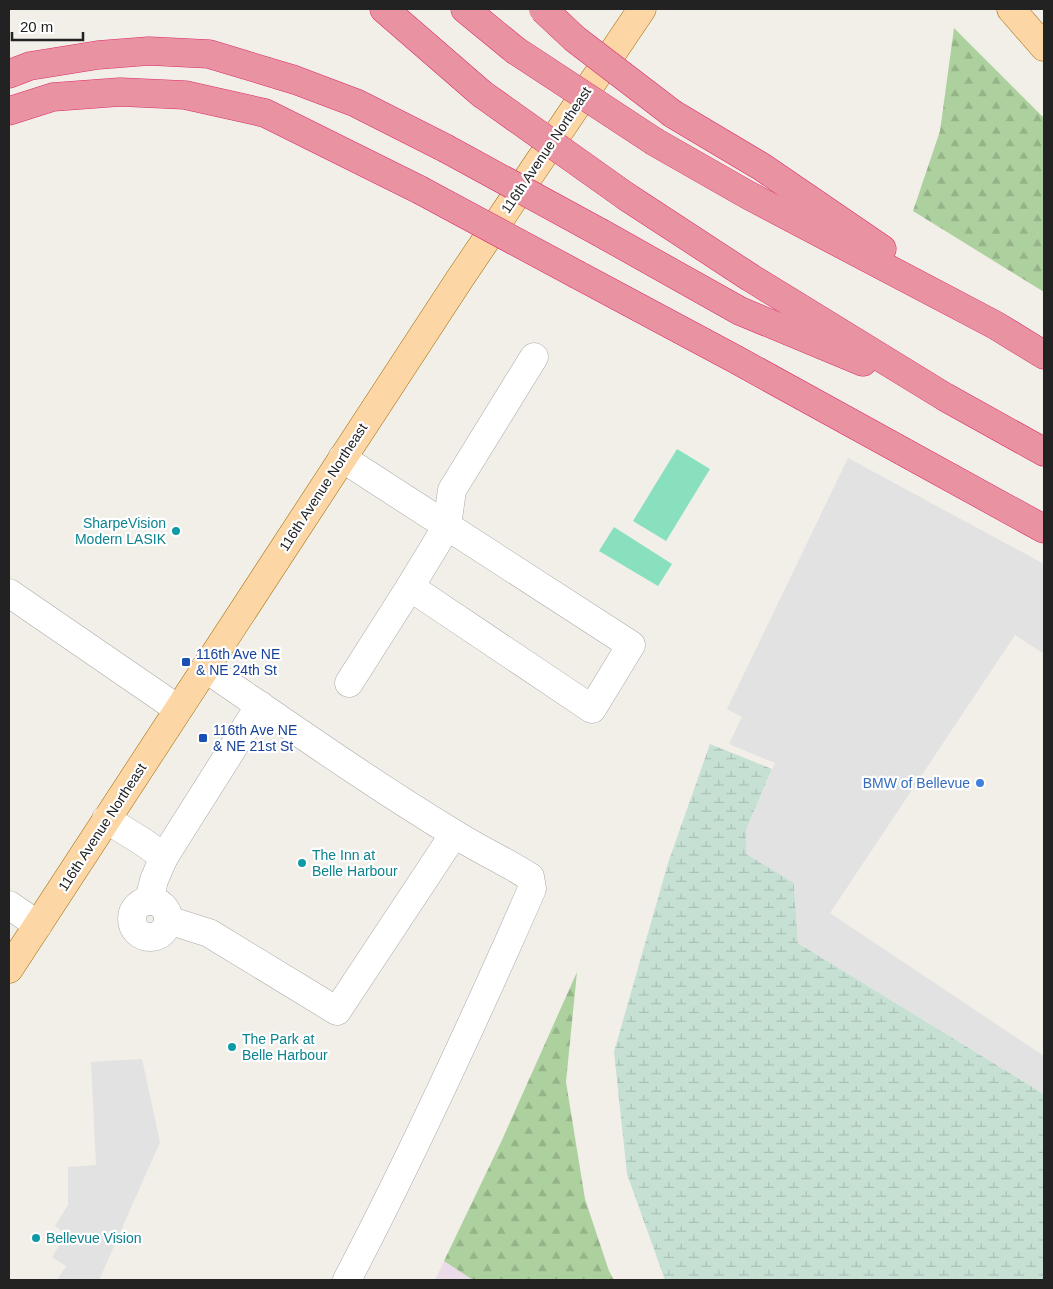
<svg xmlns="http://www.w3.org/2000/svg" width="1053" height="1289" font-family="Helvetica,sans-serif">
<style>
.railway{fill:#ebdbe8}
.forest{fill:url(#forest-firs)}
.wetland{fill:url(#wetland-marsh)}
.pitch{fill:#88e0be}
.parking{fill:#e2e2e2}
.lines{fill:none;stroke-linecap:round;stroke-linejoin:round}
.minor-casing{stroke:#a9a9a9;stroke-width:29}
.major-casing{stroke:#a06b00;stroke-width:29}
.highway-casing{stroke:#dc2a67;stroke-width:29}
.minor{stroke:#fff;stroke-width:28}
.major{stroke:#fcd6a4;stroke-width:28}
.highway{stroke:#e892a2;stroke-width:28}
.highway-bridge-casing{stroke:#dc2a67;stroke-width:29;stroke-linecap:butt}
.highway-bridge{stroke:#e892a2;stroke-width:28}
.culture-dot{fill:#0f9aa8;stroke:#fff;stroke-width:2}
.transit-dot{fill:#1a4fb4;stroke:#fff;stroke-width:2}
.shop-dot{fill:#3f7fe0;stroke:#fff;stroke-width:2}
.labels{text-anchor:middle;stroke-width:4.5;stroke-linejoin:round;paint-order:stroke}
.street-label{font-size:14px;fill:#222;stroke:#fff}
.culture-label{font-size:14px;fill:#0d838f;stroke:#fff;text-anchor:start}
.transit-label{font-size:14px;fill:#164399;stroke:#fff;text-anchor:start}
.shop-label{font-size:14px;fill:#366cbe;stroke:#fff;text-anchor:end}
</style>
<defs>
<pattern id="forest-firs" width="22" height="20" patternUnits="userSpaceOnUse" patternTransform="scale(1.25)"><rect width="22" height="20" fill="#add19e"/><path d="M5 1l3.5 6h-7zM16 11l3.5 6h-7z" fill="#95b388"/></pattern>
<pattern id="wetland-marsh" width="20" height="14" patternUnits="userSpaceOnUse" patternTransform="scale(1.25)"><rect width="20" height="14" fill="#c6e0d4"/><path d="M1 5h8M5 5V1M11 12h8M15 12V8" fill="none" stroke="#aac0b6"/></pattern>
</defs>
<rect width="100%" height="100%" fill="#f2efe9"/>
<!-- railway -->
<polygon class="railway" points="444,1261 473,1280 435,1280"/>
<!-- forest -->
<g class="forest">
<polygon points="954,28 1044,118 1044,292 913,211 940,131"/>
<polygon points="577,972 566,1082 585,1199 609,1271 614,1280 473,1280 444,1261 502,1140"/>
</g>
<!-- wetland -->
<polygon class="wetland" points="710,744 772,769 746,830 794,883 798,943 1044,1094 1044,1280 665,1280 627,1174 614,1052 668,863"/>
<!-- pitch -->
<g class="pitch">
<polygon points="677,449 710,469 666,541 633,521"/>
<polygon points="614,527 672,564 658,586 599,551"/>
</g>
<!-- parking -->
<g class="parking">
<polygon points="848,458 1044,564 1044,654 1015,635 830,913 1044,1056 1044,1094 798,943 794,883 746,854 746,830 775,763 729,744 742,717 727,709"/>
<polygon points="142,1059 160,1142 99,1280 57,1280 66,1266 52,1257 66,1234 55,1226 68,1205 68,1167 96,1165 91,1062"/>
</g>
<g class="lines">
<defs>
<g id="minor">
<polyline points="342,458 631,645 592,709 410,587 349,683"/>
<polyline points="410,587 447,526 452,490 534,357"/>
<polyline points="9,593 178,709"/>
<path d="M205 668C287 724 369 782 453 833 478 849 505 861 530 877L532 889C474 1021 414 1152 347 1280"/>
<polyline points="106,819 143,842 164,857"/>
<polyline points="149,901 154,880 164,857 260,705"/>
<circle cx="150" cy="919" r="18"/>
<polyline points="9,905 38,925"/>
<polyline points="168,920 209,933 337,1011 454,834"/>
</g>
<g id="major">
<polyline points="1011,9 1044,47"/>
<polyline points="9,969 459,280 642,9"/>
</g>
<g id="highway">
<polyline points="384,9 482,94"/>
<polyline points="465,9 515,50"/>
<polyline points="9,74 30,66 98,55 149,51 209,54 295,80 356,103 445,148"/>
<polyline points="9,111 53,97 120,92 185,95 265,113 420,190"/>
<polyline points="673,114 762,167 882,249"/>
<polyline points="655,142 748,195 995,325 1044,355"/>
<polyline points="627,197 751,278 945,397 1044,452"/>
<polyline points="601,233 740,311 863,362"/>
<polyline points="578,275 735,359 1044,529"/>
</g>
</defs>
<!-- minor casing -->
<use href="#minor" class="minor-casing"/>
<!-- major casing -->
<use href="#major" class="major-casing"/>
<!-- highway casing -->
<use href="#highway" class="highway-casing"/>
<!-- minor -->
<use href="#minor" class="minor"/>
<!-- major -->
<use href="#major" class="major"/>
<!-- highway -->
<use href="#highway" class="highway"/>
<defs>
<g id="highway-bridge">
<polyline points="543,9 575,39 673,114"/>
<polyline points="515,50 655,142"/>
<polyline points="482,94 627,197"/>
<polyline points="445,148 601,233"/>
<polyline points="420,190 578,275"/>
</g>
</defs>
<!-- highway-bridge casing -->
<use href="#highway-bridge" class="highway-bridge-casing"/>
<!-- highway-bridge -->
<use href="#highway-bridge" class="highway-bridge"/>
</g>
<!-- markers -->
<g class="culture-dot">
<circle cx="176" cy="531" r="5"/>
<circle cx="302" cy="863" r="5"/>
<circle cx="232" cy="1047" r="5"/>
<circle cx="36" cy="1238" r="5"/>
</g>
<g class="transit-dot">
<rect x="181" y="657" width="10" height="10" rx="2.5"/>
<rect x="198" y="733" width="10" height="10" rx="2.5"/>
</g>
<circle class="shop-dot" cx="980" cy="783" r="5"/>
<g class="labels">
<!-- street labels -->
<g class="street-label">
<text transform="translate(546 150) rotate(-56)" y="5">116th Avenue Northeast</text>
<text transform="translate(323 487) rotate(-57)" y="5">116th Avenue Northeast</text>
<text transform="translate(102 827) rotate(-57)" y="5">116th Avenue Northeast</text>
</g>
<!-- culture labels -->
<g class="culture-label">
<text x="166" y="528" text-anchor="end">SharpeVision<tspan x="166" dy="16">Modern LASIK</tspan></text>
<text x="312" y="860">The Inn at<tspan x="312" dy="16">Belle Harbour</tspan></text>
<text x="242" y="1044">The Park at<tspan x="242" dy="16">Belle Harbour</tspan></text>
<text x="46" y="1243">Bellevue Vision</text>
</g>
<!-- transit labels -->
<g class="transit-label">
<text x="196" y="659">116th Ave NE<tspan x="196" dy="16">&amp; NE 24th St</tspan></text>
<text x="213" y="735">116th Ave NE<tspan x="213" dy="16">&amp; NE 21st St</tspan></text>
</g>
<!-- shop labels -->
<g class="shop-label">
<text x="970" y="788">BMW of Bellevue</text>
</g>
</g>
<!-- border -->
<rect width="1053" height="1289" fill="none" stroke="#222222" stroke-width="20"/>
<!-- scale -->
<path d="M12 32v8h71v-8" fill="none" stroke="#222222" stroke-width="2.5"/>
<text x="20" y="32" font-size="15" fill="#222222" stroke="#ffffff" stroke-width="4" paint-order="stroke">20 m</text>
</svg>
